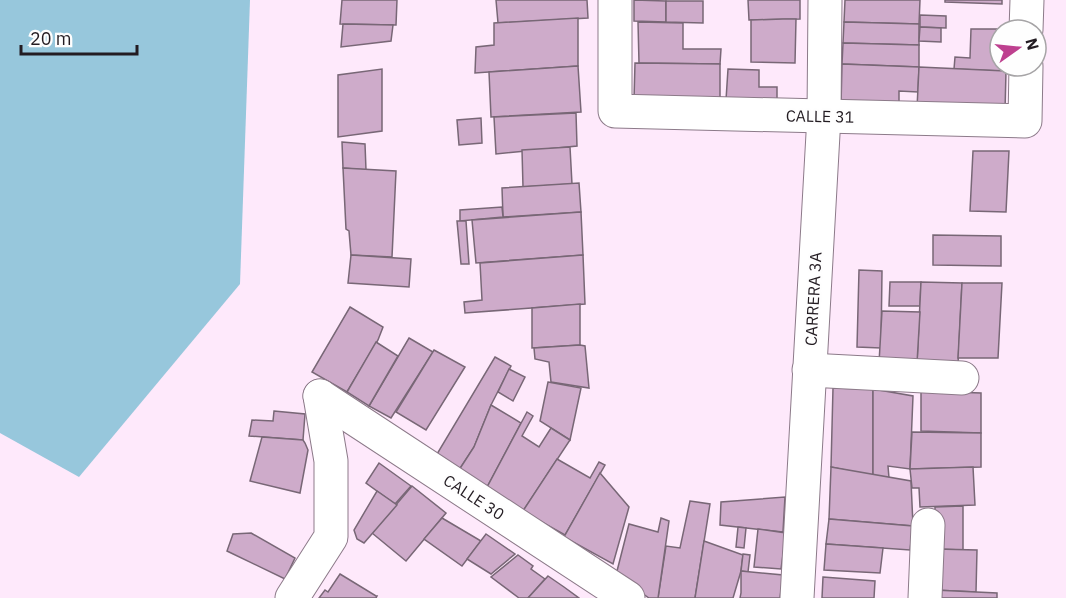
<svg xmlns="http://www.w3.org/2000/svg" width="1066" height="598" font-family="'IBM Plex Sans',sans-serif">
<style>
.water{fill:#97c7dc}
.building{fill:#ceabca;stroke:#786776;stroke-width:1.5}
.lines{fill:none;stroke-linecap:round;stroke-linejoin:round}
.minor-casing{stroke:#8c7a89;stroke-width:35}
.minor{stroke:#fff;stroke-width:33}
.labels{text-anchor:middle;stroke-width:5;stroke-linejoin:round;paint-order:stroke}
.street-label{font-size:16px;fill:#231c22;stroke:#fefefe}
</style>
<rect width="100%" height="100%" fill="#fee9fb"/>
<!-- water -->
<polygon class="water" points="0,0 250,0 240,284 79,477 0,433"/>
<!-- building -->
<g class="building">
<polygon points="342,0 397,0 396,25 340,24"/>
<polygon points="496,0 587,0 588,18 498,23"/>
<polygon points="634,0 666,1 666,22 634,21"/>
<polygon points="748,0 800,0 800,19 749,20"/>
<polygon points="845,0 920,0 919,24 844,22"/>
<polygon points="945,0 1002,0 1002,4 945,2"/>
<polygon points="666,1 703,1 703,23 666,22"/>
<polygon points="920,15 946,16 946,28 920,27"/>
<polygon points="578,18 578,66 475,73 476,47 494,45 494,23"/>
<polygon points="783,19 796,19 795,63 751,62 751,20"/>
<polygon points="638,22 683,23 683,49 721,49 720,64 639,63"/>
<polygon points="844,22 919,24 919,45 843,43"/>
<polygon points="343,24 393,25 391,41 341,47"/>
<polygon points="920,27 941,28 941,42 919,41"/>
<polygon points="971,29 1001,29 1000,71 954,69 955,57 970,58"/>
<polygon points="843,43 919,45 919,67 842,64"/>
<polygon points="635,63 720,64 720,100 634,100"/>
<polygon points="842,64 919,67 918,92 899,91 899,107 841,105"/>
<polygon points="578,66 581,112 491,117 489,72"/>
<polygon points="919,67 1006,71 1005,111 917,108"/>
<polygon points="382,69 382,131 338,137 338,75"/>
<polygon points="728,69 759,70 759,87 777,87 777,101 726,100"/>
<polygon points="576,113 577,146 496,154 494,117"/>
<polygon points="481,118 482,143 459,145 457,120"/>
<polygon points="342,142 365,144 366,170 343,168"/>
<polygon points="570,147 572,184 523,187 522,150"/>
<polygon points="973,151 1009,151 1006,212 970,211"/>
<polygon points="343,168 396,171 392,257 351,255 349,231 346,229"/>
<polygon points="579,183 581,212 503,217 502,188"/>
<polygon points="502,207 503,217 460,221 460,210"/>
<polygon points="581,212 583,255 476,263 472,220"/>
<polygon points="457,221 466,221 469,264 461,264"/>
<polygon points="933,235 1001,236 1001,266 933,265"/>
<polygon points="351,255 411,259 409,287 348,283"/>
<polygon points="583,255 585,304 465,313 464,302 482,300 480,263"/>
<polygon points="859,270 882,271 881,348 857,347"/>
<polygon points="890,282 921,282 920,306 889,306"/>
<polygon points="921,282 962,283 958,364 917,363"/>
<polygon points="962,283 1002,283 998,358 958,358"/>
<polygon points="580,304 580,345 532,348 532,308"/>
<polygon points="350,307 383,327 378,340 347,392 312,372"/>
<polygon points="882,311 920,312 917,363 879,363"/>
<polygon points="409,338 433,352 391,418 369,406"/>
<polygon points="376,342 398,356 369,406 347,392"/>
<polygon points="580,345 585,346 589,388 551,382 549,362 535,359 534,348"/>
<polygon points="434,350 465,367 426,430 396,412"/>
<polygon points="495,357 511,366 491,405 474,447 459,470 437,454"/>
<polygon points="509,369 525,377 513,401 498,392"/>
<polygon points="548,382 581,388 570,440 540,421"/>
<polygon points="833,388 873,389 873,476 831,467"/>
<polygon points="873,389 913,396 910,469 888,466 889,478 873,476"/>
<polygon points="921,391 981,393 981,433 921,431"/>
<polygon points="491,405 521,423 486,489 459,470 474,447"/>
<polygon points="274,411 305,414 303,440 249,436 252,420 273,421"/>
<polygon points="527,412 533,416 522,436 539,447 551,428 570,440 521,514 485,491"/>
<polygon points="912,432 981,433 981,467 910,469"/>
<polygon points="262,437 303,440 305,443 308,450 300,493 250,481"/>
<polygon points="557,459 590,478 599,462 605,465 565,535 540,521 537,525 521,514"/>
<polygon points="379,463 411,486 395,504 366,483"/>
<polygon points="831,467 911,481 913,526 829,519"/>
<polygon points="973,467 975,505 920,507 919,488 912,488 910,469"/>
<polygon points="600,473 629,507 613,564 564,537"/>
<polygon points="412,486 446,513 406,561 372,533"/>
<polygon points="377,491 397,505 364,543 357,539 354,530"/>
<polygon points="785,497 783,532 720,525 721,502"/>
<polygon points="690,501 710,504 695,598 658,598 666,546 680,548"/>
<polygon points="963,506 963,550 935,549 935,507"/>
<polygon points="442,518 481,541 462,566 424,539"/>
<polygon points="661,518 669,521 658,598 649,598 616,575 629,524 658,532"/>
<polygon points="829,519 913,526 910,550 826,544"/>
<polygon points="738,527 746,528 744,548 736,547"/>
<polygon points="758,529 786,533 781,569 754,567"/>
<polygon points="251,533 295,558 285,579 227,551 233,534"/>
<polygon points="486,534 515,554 491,574 467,559"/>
<polygon points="704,541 743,555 741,571 733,598 695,598"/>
<polygon points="826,544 883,548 880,573 824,570"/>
<polygon points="935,549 977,550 976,592 934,590"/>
<polygon points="743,554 750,555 748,572 741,571"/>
<polygon points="518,555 533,566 531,569 545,579 528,598 519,598 491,577"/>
<polygon points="741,571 783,575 780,598 740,598 741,593"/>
<polygon points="340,574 376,596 377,596 376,598 319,598 325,590 328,592"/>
<polygon points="548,576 564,587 579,598 528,598"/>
<polygon points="823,577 875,581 874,598 822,598"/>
<polygon points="934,590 997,593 997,598 933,598"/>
</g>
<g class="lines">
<defs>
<g id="minor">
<polyline points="615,0 615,111 1025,121 1026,66"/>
<polyline points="1026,30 1027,0"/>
<polyline points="809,370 962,378"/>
<polyline points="320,396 628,598"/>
<polyline points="292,598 331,537 331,461 320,396"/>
<polyline points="797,598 824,116 825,0"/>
<polyline points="925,598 928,525"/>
</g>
</defs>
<!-- minor casing -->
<use href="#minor" class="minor-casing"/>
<!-- minor -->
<use href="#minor" class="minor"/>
</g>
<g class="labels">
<!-- street labels -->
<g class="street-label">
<text transform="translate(820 116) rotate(1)" y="6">CALLE 31</text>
<text transform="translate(813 299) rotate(-87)" y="6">CARRERA 3A</text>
<text transform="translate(474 497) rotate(33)" y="6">CALLE 30</text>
</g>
</g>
<!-- north arrow -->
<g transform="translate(1018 48) rotate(75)"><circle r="28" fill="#fefefe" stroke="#a6a4a6" stroke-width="1.5"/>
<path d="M0-4.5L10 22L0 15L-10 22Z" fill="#be408f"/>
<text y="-9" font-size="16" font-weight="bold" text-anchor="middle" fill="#231c22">N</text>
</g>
<!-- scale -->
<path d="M21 45v9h116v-9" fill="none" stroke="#231c22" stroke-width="3"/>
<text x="30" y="45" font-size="18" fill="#231c22" stroke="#fefefe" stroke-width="4.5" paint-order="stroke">20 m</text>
</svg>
